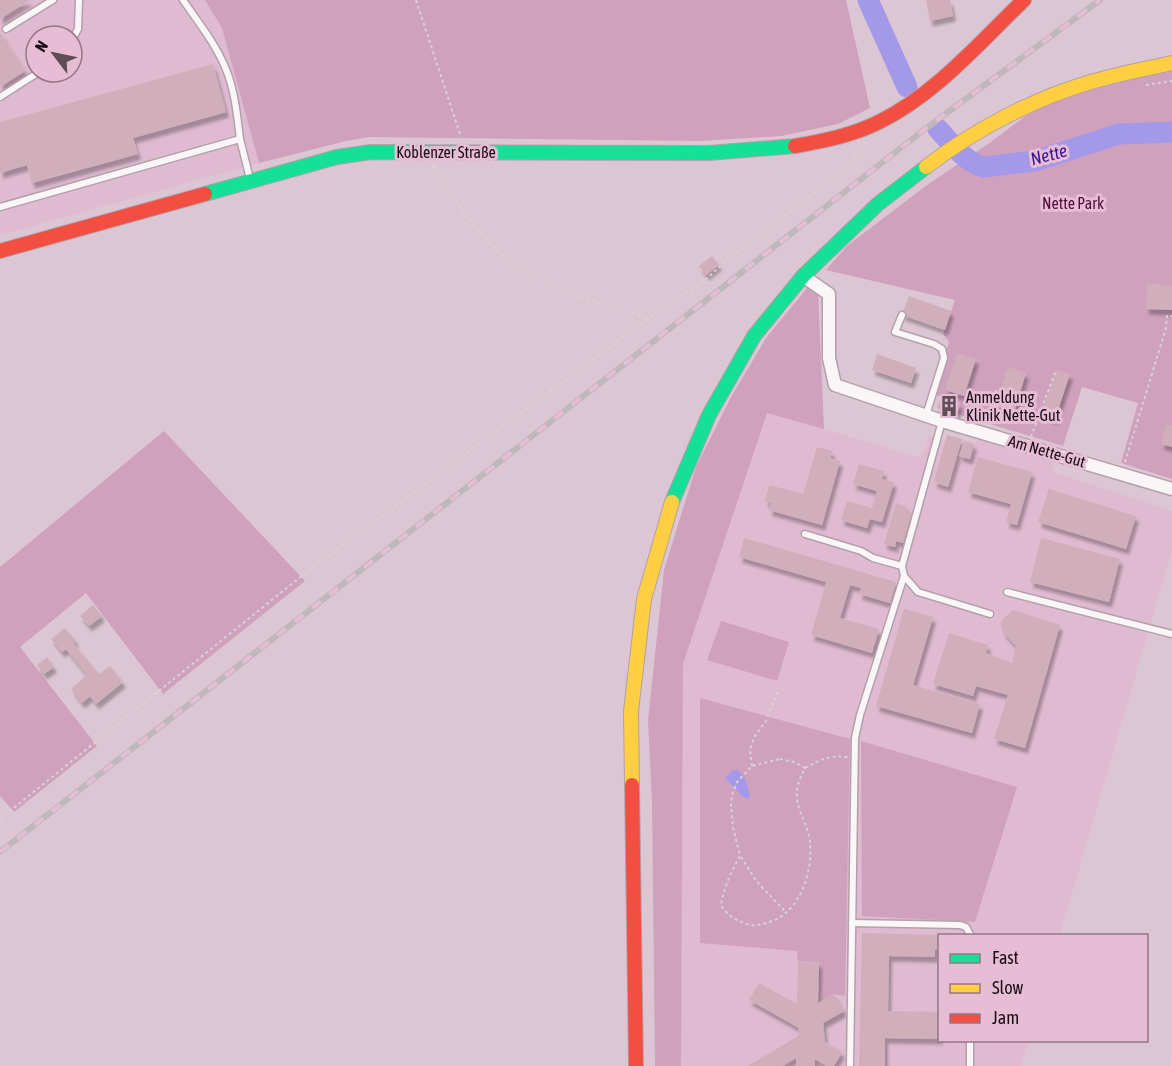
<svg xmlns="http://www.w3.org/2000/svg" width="1172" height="1066" font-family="'Asap Condensed',sans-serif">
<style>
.built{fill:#dfbad0;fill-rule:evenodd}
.green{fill:#cfa1bc}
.water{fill:#a499e9}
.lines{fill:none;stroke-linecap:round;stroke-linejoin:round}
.river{stroke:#a499e9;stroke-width:21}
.building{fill:#d0afbb;filter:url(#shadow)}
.lane-casing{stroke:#b2a0aa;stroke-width:9}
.street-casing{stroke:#b2a0aa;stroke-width:15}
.fast-casing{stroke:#b2a0aa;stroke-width:16}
.slow-casing{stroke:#b2a0aa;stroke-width:16}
.jam-casing{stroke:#b2a0aa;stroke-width:16}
.path{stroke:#d9d1d6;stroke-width:2;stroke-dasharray:3 3;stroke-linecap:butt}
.lane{stroke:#faf6f8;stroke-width:6}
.street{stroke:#faf6f8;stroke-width:12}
.fast{stroke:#16e098;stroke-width:14}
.slow{stroke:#ffcf43;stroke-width:14}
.jam{stroke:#f24e42;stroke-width:14}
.rail-casing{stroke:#beb8bb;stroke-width:6}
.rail{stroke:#e6bdd4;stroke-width:4;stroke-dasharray:11;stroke-linecap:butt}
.labels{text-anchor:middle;stroke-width:6;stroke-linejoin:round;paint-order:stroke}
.street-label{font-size:16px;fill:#1b0d16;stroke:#e6bdd4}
.park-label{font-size:16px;fill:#510d3d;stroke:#e6bdd4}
.poi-label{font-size:16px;fill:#1b0d16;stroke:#e6bdd4;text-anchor:start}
.water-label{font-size:18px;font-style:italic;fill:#371496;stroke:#e6bdd4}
</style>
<defs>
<filter id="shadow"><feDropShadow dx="3" dy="5.5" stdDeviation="1.5" flood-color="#0004"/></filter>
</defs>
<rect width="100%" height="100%" fill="#ddc6d3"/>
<!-- built -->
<g class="built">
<path d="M0 0H205L222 28 259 163 0 235ZM36 36H72V72H36Z"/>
<polygon points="767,412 921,458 929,436 945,441 947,435 976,443 978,438 1055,460 1052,472 1172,511 1172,551 1060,935 940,936 940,1040 1029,1041 1021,1066 681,1066 683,664"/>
</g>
<!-- green -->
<g class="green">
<polygon points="205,0 846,0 870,108 838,124 781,136 701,141 370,137 346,141 259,163 222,28"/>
<polygon points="1172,65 1172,479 1121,463 1138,403 1082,387 1063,446 957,414 960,403 933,394 949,342 943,334 955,300 826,270 847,246 927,185 988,144 1042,104"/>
<polygon points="808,287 818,291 824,429 767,413 683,664 681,1066 655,1066 652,802 648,720 664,570 696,467 730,399 766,338"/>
<polygon points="164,431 305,581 163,694 86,593 20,647 97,746 14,812 0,796 0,567"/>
<polygon points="721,621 789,642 777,681 707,660"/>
<polygon points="700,698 850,739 845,996 834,994 818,1003 819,962 798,961 797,951 700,943"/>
<polygon points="861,741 1017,787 975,922 862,916"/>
</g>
<!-- water -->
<polygon class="water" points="733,770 738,770 745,778 750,796 748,799 743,797 725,778"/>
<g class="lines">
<!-- river -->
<g class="river">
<polyline points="868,0 907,87"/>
<path d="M938 129C951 143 964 161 983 167L1035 161 1119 134 1172 132"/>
</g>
</g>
<!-- building -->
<g class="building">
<polygon points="0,0 30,0 0,19"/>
<polygon points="926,0 950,0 953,16 930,21"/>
<polygon points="0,32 25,71 0,87"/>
<polygon points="213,64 226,112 133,138 138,154 32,183 27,165 0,173 0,122"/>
<polygon points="712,256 719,265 706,275 699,266"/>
<polygon points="1147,284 1172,285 1172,310 1146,309"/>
<polygon points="909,296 951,311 945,330 902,315"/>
<polygon points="957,353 976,359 964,396 945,390"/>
<polygon points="877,354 916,368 911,383 872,370"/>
<polygon points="1008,367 1026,373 1014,412 995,406"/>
<polygon points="1056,370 1070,374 1055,419 1041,415"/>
<polygon points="941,398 960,403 957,414 937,408"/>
<polygon points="1166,424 1172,426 1172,447 1161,444"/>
<polygon points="947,435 962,439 948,487 934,482"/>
<polygon points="964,441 974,444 970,459 959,456"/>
<polygon points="817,447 832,451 830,458 840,461 822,525 769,510 771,503 765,501 769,485 803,494"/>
<polygon points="978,457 1032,472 1017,525 1006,522 1011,504 968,492"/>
<polygon points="859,464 884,471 882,479 894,482 882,522 870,519 867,528 841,520 847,501 872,508 877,491 853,484"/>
<polygon points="1049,489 1136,516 1126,549 1038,522"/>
<polygon points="896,503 906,506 905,511 912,513 903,543 896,541 895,547 884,544"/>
<polygon points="744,538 896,582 890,603 859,594 861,588 850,585 840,618 879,629 872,653 811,635 826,582 739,557"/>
<polygon points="1041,538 1120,559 1109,602 1030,582"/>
<polygon points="93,605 102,616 89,626 80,616"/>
<polygon points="904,609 933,617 913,685 980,704 972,733 876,706"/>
<polygon points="1013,610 1060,625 1025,748 994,739 1008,695 976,686 973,696 933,684 949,633 988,645 986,653 1012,663 1016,646 1004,633 1001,625 1003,619"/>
<polygon points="65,628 76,641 73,643 99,674 110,666 123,682 96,704 90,696 82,703 71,689 87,675 66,649 62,652 51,639"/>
<polygon points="47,657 54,667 44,674 37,665"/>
<polygon points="862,933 940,935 940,950 935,950 935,957 889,956 888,1011 940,1012 940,1039 885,1038 885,1066 859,1066"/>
<polygon points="798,961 819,962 818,1003 834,994 844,1011 823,1023 825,1042 842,1052 834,1066 826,1066 815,1059 815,1066 796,1066 796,1058 783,1066 748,1066 798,1036 799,1028 749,1000 759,983 797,1004"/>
</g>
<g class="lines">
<defs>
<g id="lane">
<path d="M183 0C198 22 215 43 225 67 235 90 237 115 240 139"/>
<polyline points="6,29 53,0"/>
<polyline points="72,40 78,29 79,0"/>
<polyline points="0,97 39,72"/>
<polyline points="0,207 240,139 250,179"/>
<polyline points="902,315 895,332 934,344 942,349 944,358 926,415"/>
<polyline points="805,534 861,551 873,558 902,566"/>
<polyline points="904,576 918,592 990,614"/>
<polyline points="1007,592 1172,634"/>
<polyline points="852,923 960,925 966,927 971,936"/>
<polyline points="850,1066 855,738 860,715 904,576 902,566 942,421"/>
<polyline points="970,1066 970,1040"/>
</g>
<polyline id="street" points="803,276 829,294 829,358 835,385 942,421 1172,489"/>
<g id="fast">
<polyline points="205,194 337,157 371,152 709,153 795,146"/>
<polyline points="672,502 709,415 754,336 803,276 878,204 926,167"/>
</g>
<g id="slow">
<path d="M926 167C974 130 1033 99 1091 82 1117 74 1145 69 1172 63"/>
<polyline points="632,785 631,711 644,599 672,502"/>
</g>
<g id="jam">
<path d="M795 146C824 141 853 135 879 122 936 94 979 43 1024 0"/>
<polyline points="0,251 205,194"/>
<polyline points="632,785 636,1066"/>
</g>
</defs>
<!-- lane casing -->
<use href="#lane" class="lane-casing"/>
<!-- street casing -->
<use href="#street" class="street-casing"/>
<!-- fast casing -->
<use href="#fast" class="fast-casing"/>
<!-- slow casing -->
<use href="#slow" class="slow-casing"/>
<!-- jam casing -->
<use href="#jam" class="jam-casing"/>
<!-- path -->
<g class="path">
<polyline points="416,0 461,137"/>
<polyline points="1146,85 1172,81"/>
<path d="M433 165 435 173C460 206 483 243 518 267 553 293 606 304 647 318"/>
<polyline points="986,421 996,390"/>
<polyline points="1031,437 1056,370"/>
<polyline points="1125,462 1166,328 1167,316 1172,316"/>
<path d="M780 759 794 762 805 768C800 778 796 786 797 798 798 813 809 827 810 842 813 872 800 913 769 922 763 924 757 926 751 925 740 923 726 915 721 905 724 887 731 872 740 856L733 827 731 805 732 795 737 782 752 766Z"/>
<polyline points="752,766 750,750 754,737 766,721 778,691"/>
<path d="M805 768C821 759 830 755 848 757"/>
<polyline points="0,819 304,574 649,318 704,281 734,254 844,171 867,143"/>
<polyline points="741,857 757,882 786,912"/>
<polyline points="1171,1066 1172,1054"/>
</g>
<!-- lane -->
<use href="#lane" class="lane"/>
<!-- street -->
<use href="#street" class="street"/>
<!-- fast -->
<use href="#fast" class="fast"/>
<!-- slow -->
<use href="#slow" class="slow"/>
<!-- jam -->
<use href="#jam" class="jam"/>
<defs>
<polyline id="rail" points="0,852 925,129 1100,0"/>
</defs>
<!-- rail casing -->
<use href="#rail" class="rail-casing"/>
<!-- rail -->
<use href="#rail" class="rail"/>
</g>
<!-- icons -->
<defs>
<symbol id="building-bare" viewBox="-9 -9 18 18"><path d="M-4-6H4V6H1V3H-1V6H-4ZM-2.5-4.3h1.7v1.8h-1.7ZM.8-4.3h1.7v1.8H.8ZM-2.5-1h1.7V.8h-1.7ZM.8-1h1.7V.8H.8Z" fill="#5f4e58" stroke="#e6bdd4" stroke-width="2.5" paint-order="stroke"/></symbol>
</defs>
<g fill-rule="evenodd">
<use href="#building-bare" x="934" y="391" width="30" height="30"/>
</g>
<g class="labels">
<!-- street labels -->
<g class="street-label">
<text x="446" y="158">Koblenzer Straße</text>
<text transform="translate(1047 451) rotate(16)" y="6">Am Nette-Gut</text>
</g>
<!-- park labels -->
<g class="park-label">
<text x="1073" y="209">Nette Park</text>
</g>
<!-- poi labels -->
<g class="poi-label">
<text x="966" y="403">Anmeldung<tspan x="966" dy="18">Klinik Nette-Gut</tspan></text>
</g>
<!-- water labels -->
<g class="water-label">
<text transform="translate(1049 155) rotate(-15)" y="6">Nette</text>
</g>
</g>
<!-- legend -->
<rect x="938" y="934" width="210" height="108" fill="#e6bdd4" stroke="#957788" stroke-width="1.5"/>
<rect x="950" y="954" width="30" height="9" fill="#16e098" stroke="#957788" stroke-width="1.5"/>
<text x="992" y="964" font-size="18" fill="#1b0d16">Fast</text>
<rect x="950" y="984" width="30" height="9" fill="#ffcf43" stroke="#957788" stroke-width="1.5"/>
<text x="992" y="994" font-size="18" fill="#1b0d16">Slow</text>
<rect x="950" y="1014" width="30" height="9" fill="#f24e42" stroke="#957788" stroke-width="1.5"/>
<text x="992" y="1024" font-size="18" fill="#1b0d16">Jam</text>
<!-- north arrow -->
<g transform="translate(54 54) rotate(302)"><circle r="28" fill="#e6bdd4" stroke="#957788" stroke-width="1.5"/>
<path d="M0-4.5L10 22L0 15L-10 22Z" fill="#5f4e58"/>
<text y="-9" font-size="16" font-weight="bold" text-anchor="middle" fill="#1b0d16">N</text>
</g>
</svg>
